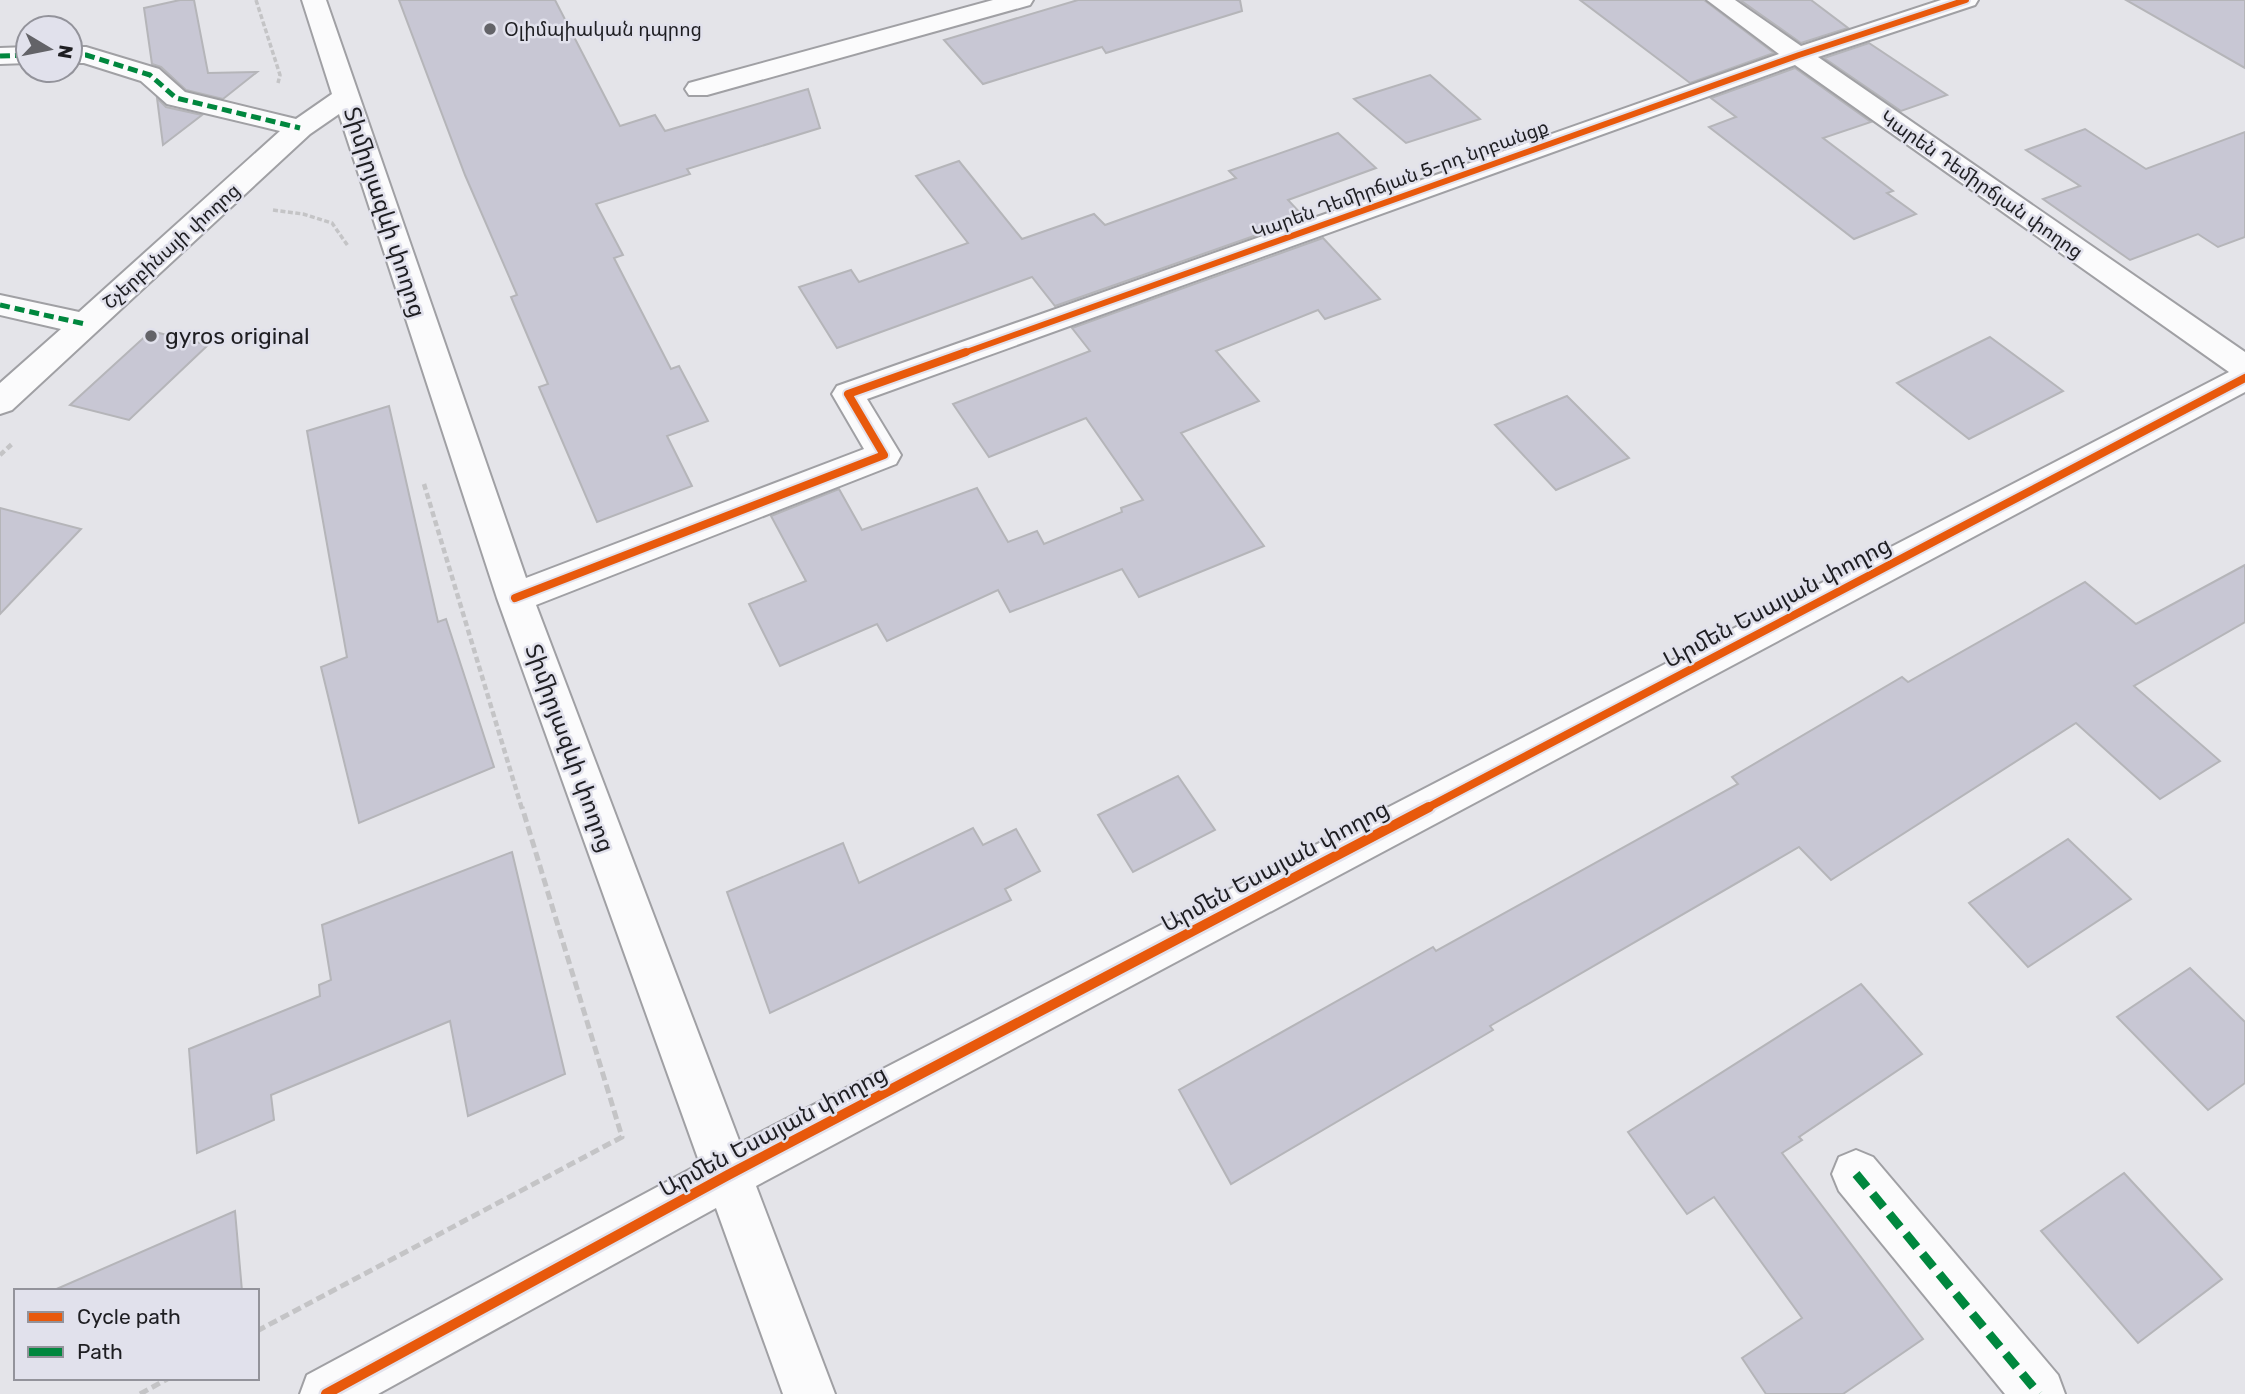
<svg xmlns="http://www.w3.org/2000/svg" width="2245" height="1394" font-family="Rubik,'Noto Sans Armenian',sans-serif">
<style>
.building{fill:#c8c7d4;stroke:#b5b5b9;stroke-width:2}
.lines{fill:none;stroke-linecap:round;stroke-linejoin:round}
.minor-casing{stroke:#a0a0a4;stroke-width:4}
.path-far2{stroke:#c4c4c6;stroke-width:3.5;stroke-dasharray:5 2.5;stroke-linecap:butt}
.path-far1{stroke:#c4c4c6;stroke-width:4.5;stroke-dasharray:6 3.5;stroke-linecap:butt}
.path{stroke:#c4c4c6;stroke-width:5;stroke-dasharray:9 4.5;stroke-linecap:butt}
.minor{fill:#fbfbfc;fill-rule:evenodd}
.quiet-far1{stroke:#00873e;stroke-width:5;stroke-dasharray:10 5;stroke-linecap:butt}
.quiet{stroke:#00873e;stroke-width:9;stroke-dasharray:17 9;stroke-linecap:butt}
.cycleway-far2-casing{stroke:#e1e1ec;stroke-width:10}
.cycleway-far1-casing{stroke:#e1e1ec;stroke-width:12}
.cycleway-casing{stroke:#e1e1ec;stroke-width:15}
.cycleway-far2{stroke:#e8590c;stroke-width:6}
.cycleway-far1{stroke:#e8590c;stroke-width:8}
.cycleway{stroke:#e8590c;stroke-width:10}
.poi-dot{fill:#636368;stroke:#e1e1ec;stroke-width:2.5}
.labels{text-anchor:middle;stroke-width:5;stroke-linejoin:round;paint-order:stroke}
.far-poi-label{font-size:19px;fill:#1e1e22;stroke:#e1e1ec;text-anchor:start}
.far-street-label{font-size:19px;fill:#1e1e22;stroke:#e1e1ec}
.street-label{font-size:23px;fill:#1e1e22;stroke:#e1e1ec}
.poi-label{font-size:23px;fill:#1e1e22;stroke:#e1e1ec;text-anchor:start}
</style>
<rect width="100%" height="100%" fill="#e4e4e9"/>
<!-- building -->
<g class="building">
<polygon points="180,0 194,0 208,73 257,72 223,99 186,90 161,67 152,64 144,8"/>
<polygon points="399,0 555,0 620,126 655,115 665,131 808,89 820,128 687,169 690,174 596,204 623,255 614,258 671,369 679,366 708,421 667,436 692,486 597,522 539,387 548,384 511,297 517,295 465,175"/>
<polygon points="1078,0 1240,0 1242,11 1106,53 1102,47 983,84 944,40"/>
<polygon points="1580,0 1704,0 1774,53 1690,83"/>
<polygon points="1740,0 1811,0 1848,28 1801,43"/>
<polygon points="2126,0 2245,0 2245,68"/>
<polygon points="1869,43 1947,95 1901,111 1824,58"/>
<polygon points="1795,68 1871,122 1823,138 1893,191 1887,193 1916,214 1854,239 1709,127 1736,117 1711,98"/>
<polygon points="1430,75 1480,119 1406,143 1354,99"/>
<polygon points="157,98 166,107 202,115 163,145"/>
<polygon points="2085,129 2146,169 2245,132 2245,237 2218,247 2198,234 2130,260 2043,199 2080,186 2026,150"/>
<polygon points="1338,133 1376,168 1288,200 1305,218 1055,306 1032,277 837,348 799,287 851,270 859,282 968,243 916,176 959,161 1022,239 1094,214 1105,225 1236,178 1229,171"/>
<polygon points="1323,238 1380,299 1325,319 1318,310 1216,351 1259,401 1181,433 1264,546 1139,597 1122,569 1010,612 998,590 887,641 877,624 780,666 749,604 806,581 771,516 839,489 862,530 977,488 1008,542 1037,531 1044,544 1122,512 1121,508 1143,500 1086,418 989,457 953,404 1090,351 1072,328"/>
<polygon points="151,331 208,345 129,420 70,405"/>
<polygon points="1990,337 2063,391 1969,439 1897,383"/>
<polygon points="1567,396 1629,458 1556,490 1495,425"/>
<polygon points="389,406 438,622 446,619 494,767 359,823 321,667 347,657 307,431"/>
<polygon points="0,508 81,529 0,614"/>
<polygon points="2245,565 2245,622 2134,686 2220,761 2160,799 2076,723 1831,880 1799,847 1490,1026 1493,1030 1231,1184 1179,1090 1433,947 1436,951 1738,784 1732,777 1902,677 1908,682 2085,582 2136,624"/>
<polygon points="1178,776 1215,830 1133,872 1098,815"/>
<polygon points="973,828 983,845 1016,829 1040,871 1005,889 1011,900 770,1013 727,892 843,843 859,883"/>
<polygon points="2068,839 2131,899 2028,967 1969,903"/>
<polygon points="512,852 565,1074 468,1116 450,1021 271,1095 274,1120 197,1153 189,1049 320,996 319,985 331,980 322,925"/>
<polygon points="2190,968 2245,1022 2245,1083 2208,1110 2117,1017"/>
<polygon points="1861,984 1922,1054 1799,1137 1802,1140 1782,1153 1923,1339 1843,1394 1766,1394 1742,1358 1802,1318 1714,1197 1687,1214 1628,1132"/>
<polygon points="2124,1173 2222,1279 2138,1343 2041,1231"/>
<polygon points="235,1211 242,1291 52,1291"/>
</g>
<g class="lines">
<defs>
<g id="minor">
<path d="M302 0H326L526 578 864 449 832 394 837 386 1779 54 1707 0H1735L1801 46 1941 0H1978L1975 5 1818 57 2245 352V392L756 1186 835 1394H783L716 1208 378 1394H300L307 1375 700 1164 497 598 339 114 310 134 12 410 0 414V383L61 329 0 315V295L79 312 280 131 167 104 141 81 84 63H70V47H86L159 69 185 92 296 119 332 94ZM1795 65 2229 372 740 1143 536 605 896 464 901 455 867 399Z"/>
<polygon points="993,0 1033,0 1030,5 707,95 689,95 685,89 689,83"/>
<polygon points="28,47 28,63 0,64 0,48"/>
<polygon points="1856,1150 1873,1157 2058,1375 2065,1394 2005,1394 1839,1191 1832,1174 1839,1157"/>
</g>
</defs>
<!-- minor casing -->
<use href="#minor" class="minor-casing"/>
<!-- path-far2 -->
<g class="path-far2">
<polyline points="256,0 280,75 278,83"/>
<polyline points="273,210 303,214 332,223 348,246"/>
</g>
<!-- path-far1 -->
<g class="path-far1">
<polyline points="0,455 12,444"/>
<polyline points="424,484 522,809"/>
</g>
<!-- path -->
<g class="path">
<polyline points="257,1331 622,1137 522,807"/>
<polyline points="140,1394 169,1378"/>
</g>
<!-- minor -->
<use href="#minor" class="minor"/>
<!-- quiet-far1 -->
<g class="quiet-far1">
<polyline points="70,55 86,55 150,75 176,98 300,128"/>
<polyline points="0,56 28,55"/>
<polyline points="0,305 85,324"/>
</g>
<!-- quiet -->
<polyline class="quiet" points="1856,1174 2039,1394"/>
<defs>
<polyline id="cycleway-far2" points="961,354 1799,55 1966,0"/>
<g id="cycleway-far1">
<polyline points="515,598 884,455 848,394 966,352"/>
<polyline points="1425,809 2245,378"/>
</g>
<polyline id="cycleway" points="326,1394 728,1175 1429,807"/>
</defs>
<!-- cycleway-far2 casing -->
<use href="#cycleway-far2" class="cycleway-far2-casing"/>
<!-- cycleway-far1 casing -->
<use href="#cycleway-far1" class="cycleway-far1-casing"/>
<!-- cycleway casing -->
<use href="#cycleway" class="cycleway-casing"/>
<!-- cycleway-far2 -->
<use href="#cycleway-far2" class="cycleway-far2"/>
<!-- cycleway-far1 -->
<use href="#cycleway-far1" class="cycleway-far1"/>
<!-- cycleway -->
<use href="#cycleway" class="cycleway"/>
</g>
<!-- markers -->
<g class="poi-dot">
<circle cx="490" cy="29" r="7"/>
<circle cx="151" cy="336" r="7"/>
</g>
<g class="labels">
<!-- far-poi labels -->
<g class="far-poi-label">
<text x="504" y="36">Օլիմպիական դպրոց</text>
</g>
<!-- far-street labels -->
<g class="far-street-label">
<text transform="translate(1400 179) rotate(-20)" y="7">Կարեն Դեմիրճյան 5-րդ նրբանցք</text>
<text transform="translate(1982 184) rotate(35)" y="7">Կարեն Դեմիրճյան փողոց</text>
<text transform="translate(171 246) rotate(-42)" y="7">Շչերբինայի փողոց</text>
</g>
<!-- street labels -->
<g class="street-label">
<text transform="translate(385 212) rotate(72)" y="8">Տիմիրյազևի փողոց</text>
<text transform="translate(1777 602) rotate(-28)" y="8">Արմեն Եսայան փողոց</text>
<text transform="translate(570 748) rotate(70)" y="8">Տիմիրյազևի փողոց</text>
<text transform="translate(1275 866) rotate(-28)" y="8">Արմեն Եսայան փողոց</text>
<text transform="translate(773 1131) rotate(-28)" y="8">Արմեն Եսայան փողոց</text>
</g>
<!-- poi labels -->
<g class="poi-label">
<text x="165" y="344">gyros original</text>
</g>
</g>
<!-- legend -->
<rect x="14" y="1289" width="245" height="91" fill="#e1e1ec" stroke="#93939b" stroke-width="2"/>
<rect x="28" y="1312" width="35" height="10" fill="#e8590c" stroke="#93939b" stroke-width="2"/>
<text x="77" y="1324" font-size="21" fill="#1e1e22">Cycle path</text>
<rect x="28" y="1347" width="35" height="10" fill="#00873e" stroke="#93939b" stroke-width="2"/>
<text x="77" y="1359" font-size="21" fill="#1e1e22">Path</text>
<!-- north arrow -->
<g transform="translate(49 49) rotate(100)"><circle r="33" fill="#e1e1ec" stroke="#93939b" stroke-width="2"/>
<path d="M0-5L12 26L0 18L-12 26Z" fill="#636368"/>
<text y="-10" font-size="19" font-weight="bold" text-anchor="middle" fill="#1e1e22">N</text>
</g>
</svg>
